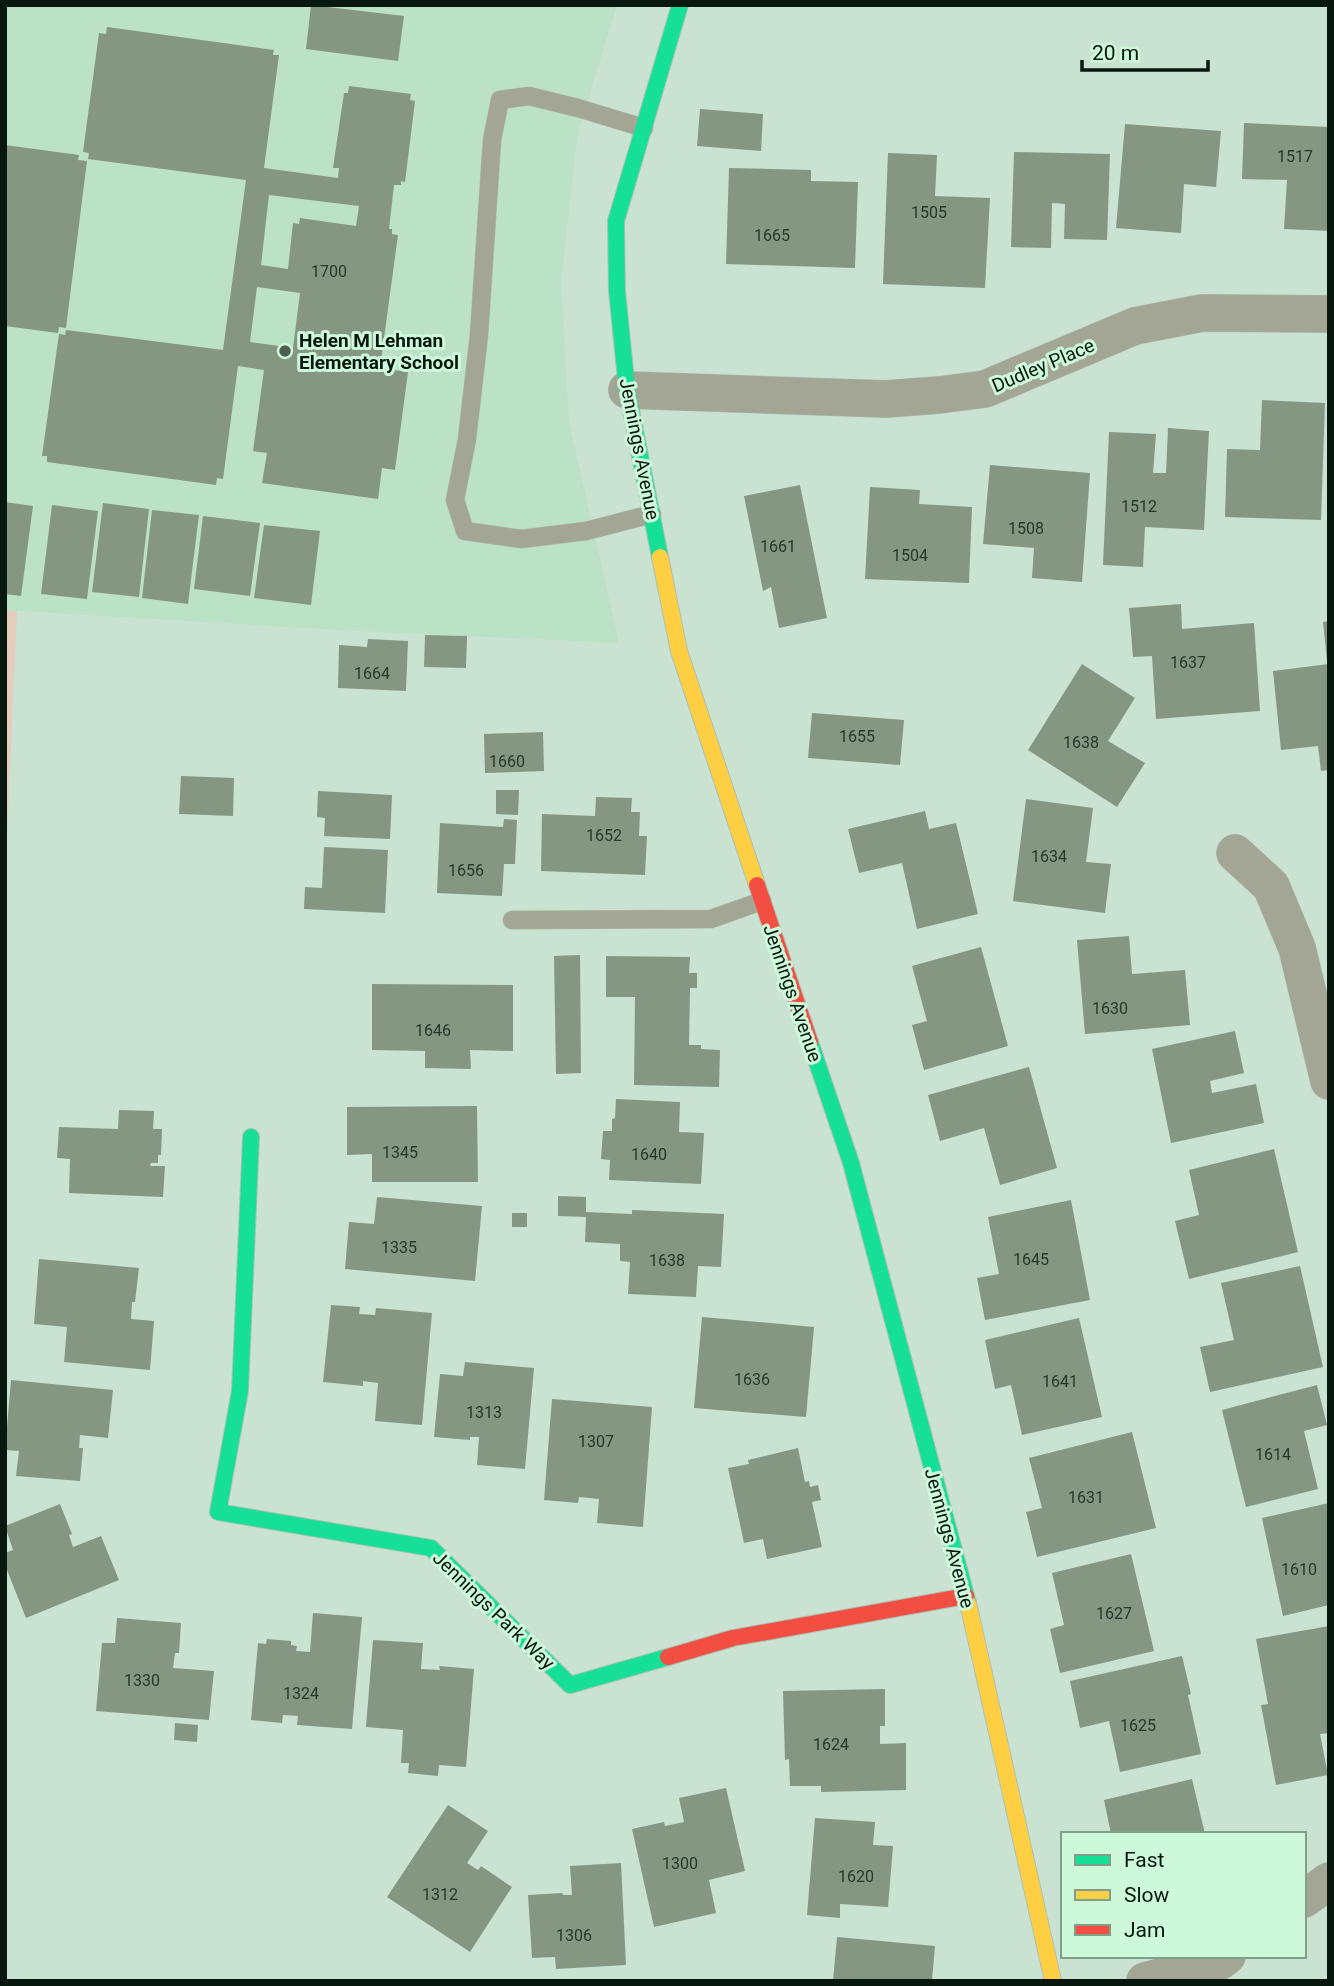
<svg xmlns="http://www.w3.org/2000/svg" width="1334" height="1986" font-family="Roboto,sans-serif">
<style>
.built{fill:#bbe1c6}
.green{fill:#e5cdbe}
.building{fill:#859783;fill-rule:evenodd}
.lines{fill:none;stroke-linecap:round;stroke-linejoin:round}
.lane-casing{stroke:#adc0b3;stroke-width:19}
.street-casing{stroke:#adc0b3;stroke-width:38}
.fast-casing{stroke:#adc0b3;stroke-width:18}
.slow-casing{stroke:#adc0b3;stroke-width:18}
.jam-casing{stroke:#adc0b3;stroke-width:18}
.lane{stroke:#a3a694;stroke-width:18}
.street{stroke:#a3a694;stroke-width:37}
.fast{stroke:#16e098;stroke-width:16}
.slow{stroke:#ffcf43;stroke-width:16}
.jam{stroke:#f24e42;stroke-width:16}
.poi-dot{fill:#4c5f52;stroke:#cdf9da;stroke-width:2.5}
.labels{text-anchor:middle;stroke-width:6;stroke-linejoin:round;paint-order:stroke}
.number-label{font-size:16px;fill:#27382b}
.poi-label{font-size:19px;font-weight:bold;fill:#08180e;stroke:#cdf9da;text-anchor:start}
.street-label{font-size:19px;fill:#08180e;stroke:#cdf9da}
</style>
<rect width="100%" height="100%" fill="#cae2d1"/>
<!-- built -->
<polygon class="built" points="5,5 617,5 578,132 561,281 569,422 619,643 339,630 5,610"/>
<!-- green -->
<polygon class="green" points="5,610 17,611 5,882"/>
<!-- building -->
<g class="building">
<polygon points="311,5 404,16 398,61 306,49"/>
<path d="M107 27 274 50 273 55H279L264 168 338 178 339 168H333L344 93H348L349 86 411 94 410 100 415 101 405 182 401 181V185H394L389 229H392V234L398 235 380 368 408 372 395 470 382 468 378 499 262 483 267 453 253 451 264 370 238 366 223 479 217 478 216 485 47 462V456H42L59 334 65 335 66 330 223 350 246 180 88 159 89 153 83 152 99 33 106 34ZM269 195 359 206 356 226 300 218 299 224 293 223 288 269 261 265ZM257 287 300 293 293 348 250 342Z"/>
<polygon points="700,109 763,114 761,151 697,146"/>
<polygon points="1244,123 1329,127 1329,231 1284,229 1287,180 1242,179"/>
<polygon points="1125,124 1221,131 1216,187 1184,184 1181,233 1116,228"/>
<polygon points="5,145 79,155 78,160 87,161 66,328 59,327 58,333 5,326"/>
<polygon points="1014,152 1110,154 1107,240 1064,239 1065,204 1052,203 1051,248 1011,247"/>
<polygon points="888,153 937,155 935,196 990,198 985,288 883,284"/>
<polygon points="729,168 811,170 811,181 858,182 855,268 726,264"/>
<polygon points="1262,400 1325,403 1321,520 1225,517 1227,449 1260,450"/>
<polygon points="1168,428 1209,431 1204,530 1145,527 1143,567 1103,565 1109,432 1156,434 1153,473 1166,473"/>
<polygon points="990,465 1090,473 1082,582 1032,578 1034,548 983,544"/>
<polygon points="800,485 827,618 779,628 771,587 763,591 744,496"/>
<polygon points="870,487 920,490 919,504 972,507 969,583 865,579"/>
<polygon points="5,502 33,506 21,596 5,594"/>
<polygon points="103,503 149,509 139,597 92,592"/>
<polygon points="52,505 98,511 87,599 41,594"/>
<polygon points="152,510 199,515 188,604 142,598"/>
<polygon points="203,516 260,523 250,596 194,589"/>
<polygon points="264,525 320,531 311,605 254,598"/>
<polygon points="1181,604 1182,629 1254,623 1260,711 1156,719 1152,656 1133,657 1129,608"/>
<polygon points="1329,621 1329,661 1327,661 1323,622"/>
<polygon points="425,635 467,636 466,668 424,667"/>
<polygon points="368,639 408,641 406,691 338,688 339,645 367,647"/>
<polygon points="1082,664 1135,698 1108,741 1145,763 1117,807 1028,750"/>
<polygon points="1329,664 1329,770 1321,771 1318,746 1281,750 1273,671"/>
<polygon points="812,713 904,720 900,765 808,758"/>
<polygon points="543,732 544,771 485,773 484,734"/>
<polygon points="181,776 234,778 233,816 179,814"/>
<polygon points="496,790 519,790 518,815 496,814"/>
<polygon points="318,791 392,795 390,839 324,836 325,818 317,817"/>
<polygon points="596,797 632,798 631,812 640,812 639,836 647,836 645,875 541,871 542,814 595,816"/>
<polygon points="1026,799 1093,808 1086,862 1111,864 1105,913 1013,901"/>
<polygon points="925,811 929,829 956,823 978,914 917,929 902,863 859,873 848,829"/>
<polygon points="504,819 517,820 515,864 504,864 502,896 437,893 440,823 503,827"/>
<polygon points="324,847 388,850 385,913 304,909 305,887 322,888"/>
<polygon points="1129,936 1132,974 1185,970 1190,1025 1085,1034 1077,940"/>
<polygon points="981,947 1008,1046 924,1070 912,1025 927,1021 912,966"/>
<polygon points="580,955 581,1073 556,1074 554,956"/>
<polygon points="606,956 690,957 689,973 697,973 697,988 690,988 689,1045 701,1045 701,1049 720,1050 719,1087 634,1085 635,997 606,997"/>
<polygon points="372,984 513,985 513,1051 470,1050 471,1069 425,1068 425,1051 372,1050"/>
<polygon points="1235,1031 1244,1073 1210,1081 1212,1093 1256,1084 1264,1123 1171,1143 1152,1049"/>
<polygon points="1029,1067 1057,1168 1000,1185 984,1128 940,1141 928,1095"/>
<polygon points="616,1099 680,1102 679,1132 704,1133 701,1184 609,1180 610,1160 601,1159 603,1131 612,1131 612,1119 615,1118"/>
<polygon points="477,1106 478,1182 372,1182 372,1154 347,1155 347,1107"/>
<polygon points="119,1110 154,1111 153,1129 162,1129 161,1155 158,1155 158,1163 151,1163 150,1166 165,1166 163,1197 69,1193 70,1159 57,1158 59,1127 118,1129"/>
<polygon points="1274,1149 1298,1252 1189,1279 1175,1221 1199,1215 1189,1170"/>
<polygon points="558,1196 586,1197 586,1212 632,1214 632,1210 724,1214 721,1267 698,1266 696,1297 628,1294 630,1262 620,1261 620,1244 585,1242 586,1217 558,1216"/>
<polygon points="377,1197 482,1206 475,1281 345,1269 349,1222 374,1224"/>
<polygon points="1071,1200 1090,1300 985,1320 977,1278 999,1274 988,1217"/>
<rect x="512" y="1213" width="15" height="14"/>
<polygon points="39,1259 139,1268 135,1302 132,1302 131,1319 154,1321 150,1370 64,1362 67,1327 34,1324"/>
<polygon points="1300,1266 1323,1367 1210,1392 1200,1347 1234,1340 1221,1283"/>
<polygon points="331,1305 360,1307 359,1314 375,1315 376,1308 432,1313 422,1425 375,1421 378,1383 363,1381 363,1386 323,1382"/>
<polygon points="702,1317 814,1327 806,1417 694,1408"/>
<polygon points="1079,1318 1102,1417 1022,1435 1011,1385 995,1389 985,1340"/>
<polygon points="465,1362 534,1368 525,1469 477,1465 479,1437 470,1437 470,1440 434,1437 440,1374 463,1376"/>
<polygon points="11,1380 113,1390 108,1438 80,1435 79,1448 83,1448 80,1481 16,1476 19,1451 5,1450"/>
<polygon points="1317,1385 1327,1425 1304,1431 1318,1489 1246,1507 1222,1410"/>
<polygon points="552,1399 652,1407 643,1527 597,1523 599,1499 579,1497 578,1503 544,1500"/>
<polygon points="1132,1432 1156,1528 1037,1557 1026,1512 1042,1508 1029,1458"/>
<polygon points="798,1448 805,1482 809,1481 810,1487 818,1485 821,1500 812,1502 822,1547 767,1559 763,1539 744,1543 728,1468 749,1464 748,1460"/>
<polygon points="1329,1503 1329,1605 1283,1616 1262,1518"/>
<polygon points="60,1504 72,1534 69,1535 73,1547 101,1536 119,1580 26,1618 5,1565 5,1553 13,1550 5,1526"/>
<polygon points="1131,1554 1154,1651 1060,1673 1050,1629 1064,1625 1052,1573"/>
<polygon points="313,1613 362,1617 352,1729 297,1725 298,1716 283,1715 282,1723 251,1720 258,1643 266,1644 267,1639 291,1641 291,1645 297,1646 296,1651 310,1652"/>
<polygon points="117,1618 181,1623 179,1653 175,1653 173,1668 214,1671 209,1720 96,1711 102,1643 115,1643"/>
<polygon points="1329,1626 1329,1733 1320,1734 1328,1775 1276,1785 1261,1705 1268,1704 1256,1639"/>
<polygon points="373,1640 423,1643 421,1669 440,1670 439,1666 474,1669 466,1767 439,1765 438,1776 408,1773 409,1763 401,1763 403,1730 366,1727"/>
<polygon points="1182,1656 1191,1694 1188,1695 1201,1754 1120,1772 1109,1721 1080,1728 1070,1681"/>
<polygon points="885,1689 885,1726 880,1726 880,1744 906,1743 906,1790 821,1792 821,1786 790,1786 789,1759 785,1760 783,1691"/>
<polygon points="175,1723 198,1725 197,1742 174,1740"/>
<polygon points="1192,1779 1205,1834 1111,1834 1104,1800"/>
<polygon points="726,1788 745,1871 709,1880 716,1913 654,1927 632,1829 664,1822 665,1826 684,1822 679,1798"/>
<polygon points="448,1805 488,1831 467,1863 478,1870 481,1866 512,1887 470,1952 387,1897"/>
<polygon points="815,1818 875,1822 873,1845 893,1846 888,1907 840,1904 840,1918 807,1915"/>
<polygon points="621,1863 626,1965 556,1969 555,1957 532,1958 528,1895 562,1893 563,1895 572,1895 570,1866"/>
<polygon points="837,1937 935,1946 932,1980 833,1981"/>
</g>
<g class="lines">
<defs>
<g id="lane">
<polyline points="644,128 578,108 529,96 500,100 492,140 479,335 467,439 455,500 465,531 521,539 586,531 652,514"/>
<polyline points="512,920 711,919 762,901"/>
</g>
<g id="street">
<polyline points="627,390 886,399 939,395 985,389 1135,326 1202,313 1329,314"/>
<polyline points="1235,853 1271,886 1297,948 1329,1081"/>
<polyline points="1304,1899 1329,1881"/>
<polyline points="1145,1981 1220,1961 1227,1956"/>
</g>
<g id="fast">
<polyline points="660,557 627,390 617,291 616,221 680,5"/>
<polyline points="810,1042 851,1163 968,1603"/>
<polyline points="251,1137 240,1391 218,1512 431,1548 570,1685 668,1657"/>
</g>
<g id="slow">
<polyline points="660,557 679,651 757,885"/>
<polyline points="968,1603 1053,1981"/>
</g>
<g id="jam">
<polyline points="757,885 810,1042"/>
<polyline points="668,1657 733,1638 966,1596"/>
</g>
</defs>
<!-- lane casing -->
<use href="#lane" class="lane-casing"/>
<!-- street casing -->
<use href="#street" class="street-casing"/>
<!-- fast casing -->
<use href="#fast" class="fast-casing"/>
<!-- slow casing -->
<use href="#slow" class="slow-casing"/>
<!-- jam casing -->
<use href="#jam" class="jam-casing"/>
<!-- lane -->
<use href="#lane" class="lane"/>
<!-- street -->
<use href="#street" class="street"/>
<!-- fast -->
<use href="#fast" class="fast"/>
<!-- slow -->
<use href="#slow" class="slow"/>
<!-- jam -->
<use href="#jam" class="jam"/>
</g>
<!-- markers -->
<circle class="poi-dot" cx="285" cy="351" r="7"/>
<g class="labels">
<!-- number labels -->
<g class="number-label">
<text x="1295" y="162">1517</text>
<text x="929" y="218">1505</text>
<text x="772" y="241">1665</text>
<text x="329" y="277">1700</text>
<text x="1139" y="512">1512</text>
<text x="1026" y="534">1508</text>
<text x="778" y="552">1661</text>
<text x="910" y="561">1504</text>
<text x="1188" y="668">1637</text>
<text x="372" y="679">1664</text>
<text x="857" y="742">1655</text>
<text x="1081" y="748">1638</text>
<text x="507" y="767">1660</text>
<text x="604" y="841">1652</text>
<text x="1049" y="862">1634</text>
<text x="466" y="876">1656</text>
<text x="1110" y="1014">1630</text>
<text x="433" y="1036">1646</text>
<text x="400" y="1158">1345</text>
<text x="649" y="1160">1640</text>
<text x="399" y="1253">1335</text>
<text x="1031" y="1265">1645</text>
<text x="667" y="1266">1638</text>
<text x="752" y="1385">1636</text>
<text x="1060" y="1387">1641</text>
<text x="484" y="1418">1313</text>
<text x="596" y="1447">1307</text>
<text x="1273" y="1460">1614</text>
<text x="1086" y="1503">1631</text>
<text x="1299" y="1575">1610</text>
<text x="1114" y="1619">1627</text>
<text x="142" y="1686">1330</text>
<text x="301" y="1699">1324</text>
<text x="1138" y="1731">1625</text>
<text x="831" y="1750">1624</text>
<text x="680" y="1869">1300</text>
<text x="856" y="1882">1620</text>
<text x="440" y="1900">1312</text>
<text x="574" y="1941">1306</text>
</g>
<!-- poi labels -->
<g class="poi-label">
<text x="299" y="347">Helen M Lehman<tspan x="299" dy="22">Elementary School</tspan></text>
</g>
<!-- street labels -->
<g class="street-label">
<text transform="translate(1043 365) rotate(-23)" y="7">Dudley Place</text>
<text transform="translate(640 449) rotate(79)" y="7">Jennings Avenue</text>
<text transform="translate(793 993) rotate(71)" y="7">Jennings Avenue</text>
<text transform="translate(950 1538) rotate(75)" y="7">Jennings Avenue</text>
<text transform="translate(494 1610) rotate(44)" y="7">Jennings Park Way</text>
</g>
</g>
<!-- border -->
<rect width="1334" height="1986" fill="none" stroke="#08180e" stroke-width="14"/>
<!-- legend -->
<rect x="1061" y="1832" width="245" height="126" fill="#cdf9da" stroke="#7e9f88" stroke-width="2"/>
<rect x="1075" y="1855" width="35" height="10" fill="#16e098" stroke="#7e9f88" stroke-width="2"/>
<text x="1124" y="1867" font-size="21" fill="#08180e">Fast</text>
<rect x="1075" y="1890" width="35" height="10" fill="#ffcf43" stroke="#7e9f88" stroke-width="2"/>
<text x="1124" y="1902" font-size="21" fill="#08180e">Slow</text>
<rect x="1075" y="1925" width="35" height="10" fill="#f24e42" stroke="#7e9f88" stroke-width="2"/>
<text x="1124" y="1937" font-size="21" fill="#08180e">Jam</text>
<!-- scale -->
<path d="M1082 60v10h126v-10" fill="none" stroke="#08180e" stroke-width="3.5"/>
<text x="1092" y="60" font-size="21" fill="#08180e" stroke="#cdf9da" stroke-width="5" paint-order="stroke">20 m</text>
</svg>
